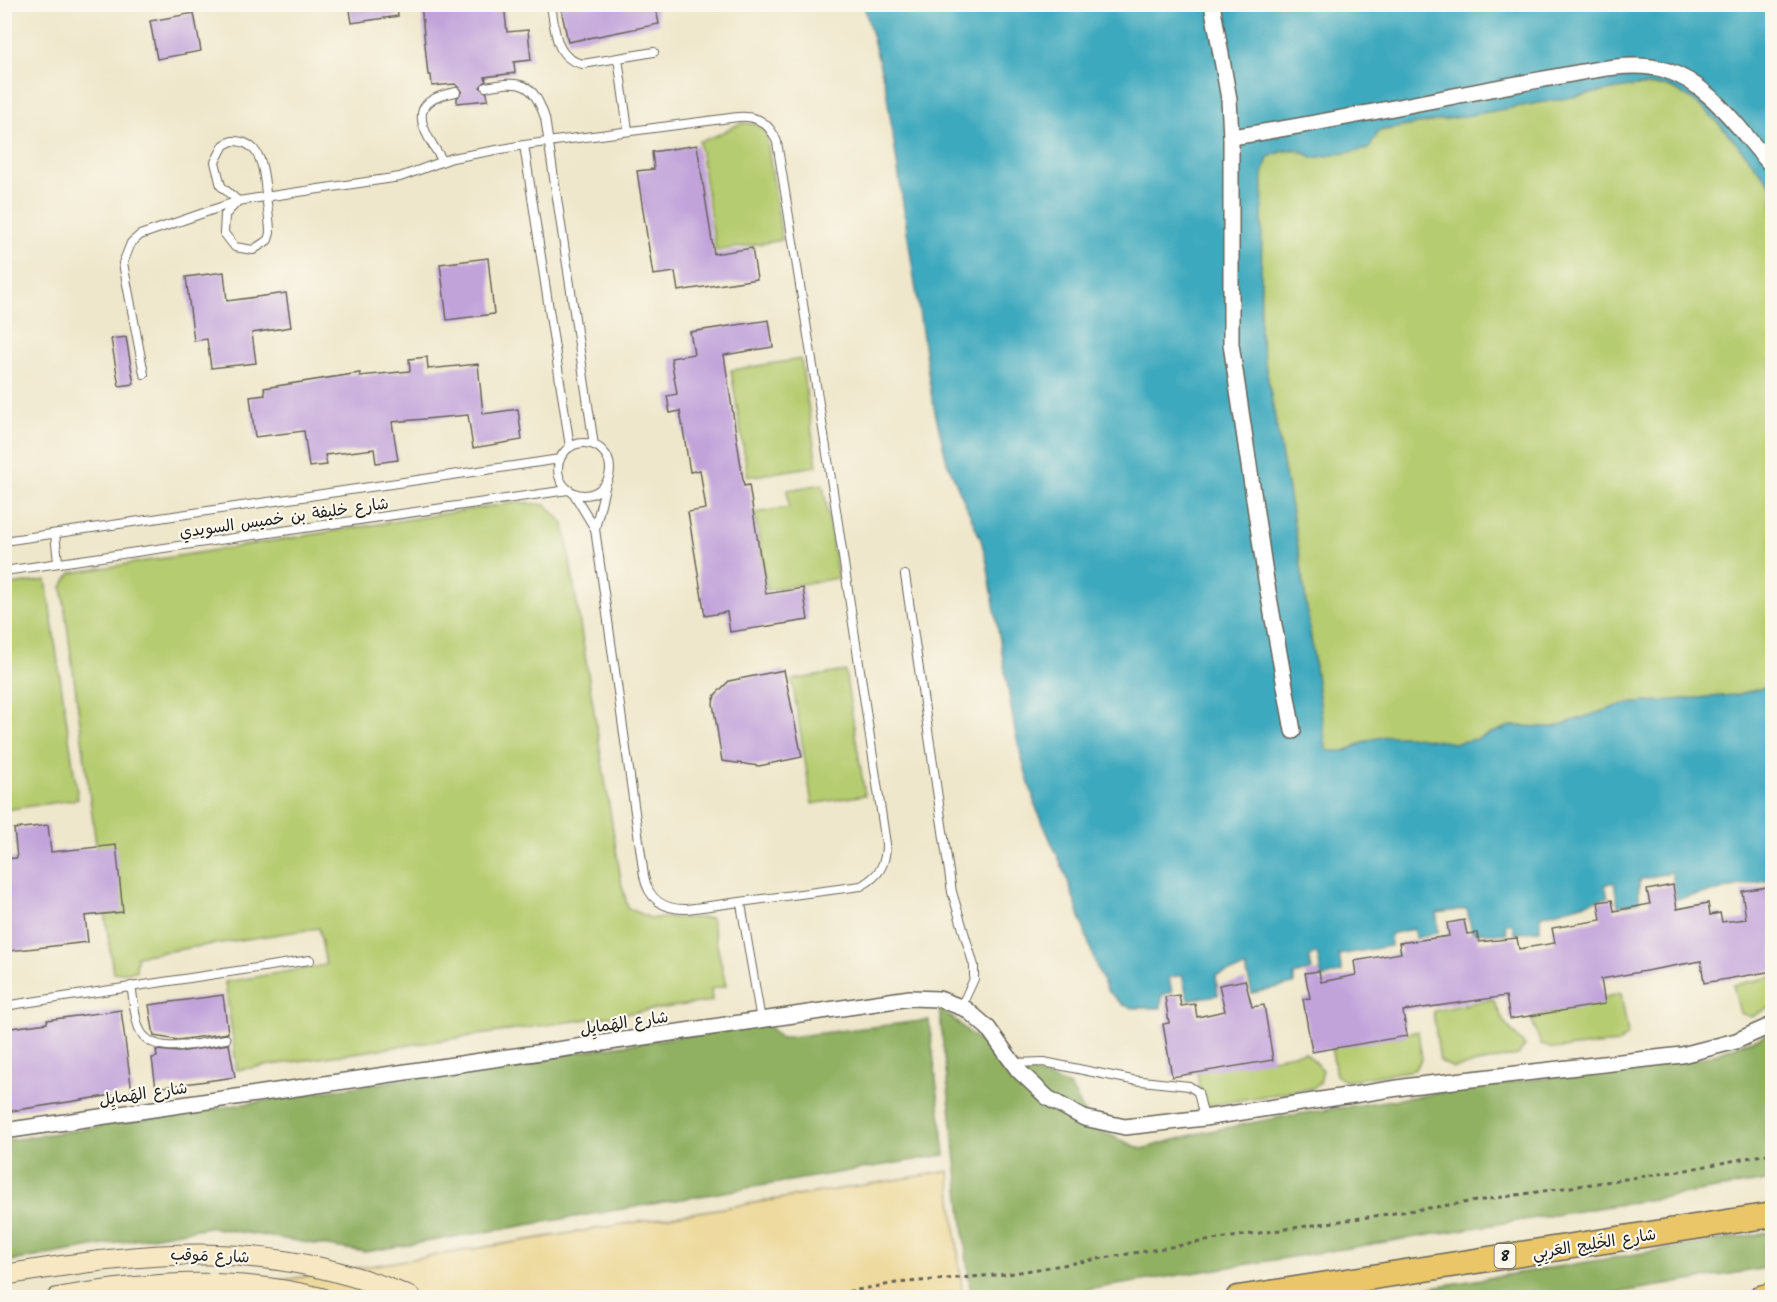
<svg xmlns="http://www.w3.org/2000/svg" width="1777" height="1302" font-family="Kalam,'Playpen Sans Arabic',sans-serif">
<style>
.green{fill:#b6cc70;stroke:#697446;stroke-width:1.5}
.forest{fill:#90b062;stroke:#56663f;stroke-width:1.5}
.sand{fill:#eeda9e;stroke:#857b5d;stroke-width:1.5}
.water{fill:#3ea9be;stroke:#2d626d;stroke-width:1.5}
.building{fill:#c1a3da}
.lines{fill:none;stroke-linecap:round;stroke-linejoin:round}
.service-casing{stroke:#666359;stroke-width:10}
.minor-casing{stroke:#666359;stroke-width:18}
.secondary-casing{stroke:#666359;stroke-width:22}
.trunk-casing{stroke:#666359;stroke-width:27}
.path{stroke:#666359;stroke-width:3;stroke-dasharray:4.5 4.5;stroke-linecap:butt}
.service{stroke:#fff;stroke-width:8}
.minor{stroke:#fff;stroke-width:15}
.secondary{stroke:#f7e8c3;stroke-width:20}
.trunk{stroke:#eac669;stroke-width:24}
.labels{text-anchor:middle;stroke-width:4.5;stroke-linejoin:round;paint-order:stroke}
.shield{fill:#fbf7ec;stroke:#5f5e5a;stroke-width:1.5}
.shield-label{font-size:15px;font-weight:bold;fill:#1c1c1c}
.street-label{font-size:16px;fill:#1c1c1c;stroke:#fbf7ec}
</style>
<rect width="100%" height="100%" fill="#fbf7ec"/>
<filter id="ink" filterUnits="userSpaceOnUse"><feTurbulence type="fractalNoise" baseFrequency=".0167" numOctaves="2"/><feDisplacementMap in="SourceGraphic" scale="12" xChannelSelector="R" yChannelSelector="G"/><feConvolveMatrix kernelMatrix="1 2 1 2 8 2 1 2 1" color-interpolation-filters="sRGB"/></filter>
<filter id="wash" filterUnits="userSpaceOnUse"><feTurbulence type="fractalNoise" baseFrequency=".008" numOctaves="4" result="noise"/><feDisplacementMap in="SourceGraphic" scale="24" xChannelSelector="R" yChannelSelector="G"/><feGaussianBlur stdDeviation="1.35" result="paint"/><feColorMatrix in="noise" values="0 0 0 0 0 0 0 0 0 0 0 0 0 0 0 0 0 1.4 0 .05"/><feComposite in="paint" operator="in"/></filter>
<g filter="url(#wash)">
<rect width="100%" height="100%" fill="#efe7cb"/>
<!-- green -->
<g class="green">
<path d="M1635 86C1645 86 1659 84 1668 87 1710 102 1742 153 1772 185V686L1735 695 1624 704 1554 727 1510 726 1477 739 1455 743 1359 744 1346 751H1329L1326 748 1300 558 1260 334 1263 175 1268 157C1287 149 1296 148 1314 158L1379 131Z"/>
<path d="M742 123 757 124 766 133 782 240 716 251 699 141C718 138 725 129 742 123Z"/>
<polygon points="801,359 817,466 748,477 731,370"/>
<polygon points="823,484 838,578 767,590 755,513 789,507 787,490"/>
<polygon points="518,502 546,505 564,524 622,886 628,908 650,918 711,918 726,986 711,989 712,1001 237,1070 225,982 326,965 319,928 137,956 136,971 113,973 62,587 71,573"/>
<polygon points="46,580 78,799 5,810 5,586"/>
<polygon points="845,671 865,795 812,804 792,680"/>
<polygon points="1772,977 1772,1006 1751,1017 1740,1013 1733,985"/>
<polygon points="1621,993 1628,1034 1619,1043 1552,1049 1541,1044 1531,1018"/>
<polygon points="1493,999 1504,1022 1525,1046 1518,1055 1453,1068 1440,1061 1433,1011"/>
<polygon points="1418,1031 1422,1059 1414,1070 1345,1081 1336,1075 1331,1046"/>
<polygon points="1305,1052 1323,1070 1320,1083 1313,1088 1210,1105 1201,1100 1197,1071"/>
</g>
<!-- forest -->
<g class="forest">
<polygon points="939,1007 1003,1061 1070,1086 1093,1128 1142,1149 1200,1133 1292,1115 1506,1083 1703,1058 1761,1037 1772,1031 1772,1180 1042,1297 971,1297"/>
<polygon points="929,1020 945,1155 365,1252 209,1227 5,1262 5,1141 766,1023 780,1038"/>
<polygon points="1772,1232 1772,1267 1592,1297 1371,1297"/>
</g>
<!-- sand -->
<polygon class="sand" points="949,1171 962,1291 919,1298 174,1298"/>
<!-- water -->
<path class="water" d="M864 5H1772V185C1742 153 1710 102 1668 87 1659 84 1645 86 1635 86L1379 131 1369 149 1314 158 1298 149 1286 150 1268 157 1263 175 1260 334 1300 558 1326 748 1329 751H1346L1369 740 1386 736H1408L1455 743 1477 739 1510 726 1554 727 1624 704 1735 695 1772 686V880L1676 899 1672 872 1639 880V902L1618 906 1614 882 1605 885 1608 897 1540 916V930L1515 934 1512 923 1505 925 1507 934 1472 932 1467 909 1437 913 1438 933 1416 938 1413 929 1390 934 1391 946 1339 955 1342 972 1322 978 1317 953 1309 957 1312 970 1294 975V984L1252 993 1246 968 1216 975 1218 995 1188 1000 1182 975 1169 978 1172 992 1162 995 1161 1008H1133L1123 1005 1107 990 1097 968 1066 875 1037 810 1023 763 1015 731 987 563 981 540 947 462 932 399 886 89Z"/>
<g id="blocks">
<!-- building -->
<g class="building">
<polygon points="349,4 397,4 398,16 352,23"/>
<polygon points="421,4 504,4 507,32 528,30 531,60 514,62 515,73 485,77 486,81 480,87 487,93 488,100 457,103 457,98 462,91 455,84 432,86 431,75 428,75"/>
<polygon points="560,4 655,4 659,24 568,42"/>
<polygon points="194,13 201,51 157,59 150,21"/>
<polygon points="697,145 714,254 752,248 757,279 678,291 675,272 653,275 637,171 654,169 652,152"/>
<polygon points="488,258 494,314 447,320 440,264"/>
<polygon points="224,272 227,301 286,293 291,327 252,333 256,363 211,368 207,339 194,341 186,277"/>
<polygon points="769,320 773,347 724,355 744,486 749,485 766,594 803,588 808,620 730,632 727,612 705,616 688,512 706,509 700,470 690,472 680,411 670,413 667,396 677,394 671,358 694,354 690,332"/>
<polygon points="126,337 134,384 119,386 111,339"/>
<polygon points="427,357 428,369 478,364 483,414 518,409 522,440 473,448 468,415 392,422 398,460 376,463 374,449 325,455 327,465 309,467 304,431 255,437 250,397 265,395 264,388 360,373 360,376 410,371 409,359"/>
<polygon points="784,670 802,757 759,766 722,761 713,703 715,695 729,681"/>
<polygon points="48,825 51,852 116,845 123,912 85,916 88,942 10,951 7,929 4,930 4,859 17,858 14,829"/>
<polygon points="1673,885 1677,909 1708,903 1710,915 1720,913 1722,922 1746,919 1742,891 1773,886 1773,971 1704,983 1701,961 1601,979 1605,1004 1510,1019 1506,996 1403,1011 1407,1036 1312,1052 1303,999 1310,998 1305,973 1319,971 1321,982 1356,975 1354,961 1401,953 1399,943 1449,936 1447,923 1464,920 1467,934 1477,933 1479,942 1517,938 1519,949 1555,943 1552,928 1601,920 1598,902 1612,900 1614,911 1650,904 1647,890"/>
<polygon points="1245,980 1252,1007 1264,1005 1273,1060 1172,1077 1163,1024 1169,1023 1165,997 1179,995 1181,1006 1195,1004 1197,1017 1225,1011 1219,985"/>
<polygon points="223,995 228,1033 178,1040 154,1036 149,1005"/>
<polygon points="121,1010 132,1092 4,1112 4,1029 47,1023 47,1020"/>
<polygon points="229,1044 235,1077 156,1088 152,1058 157,1057 156,1050 179,1052"/>
</g>
</g>
</g>
<g filter="url(#ink)">
<use href="#blocks" fill-opacity="0" stroke="#666359" stroke-width="1.5"/>
<g class="lines">
<defs>
<g id="service">
<path d="M551 4C555 29 554 59 583 64L654 52"/>
<polyline points="618,58 628,130"/>
<path d="M486 87C522 80 533 82 545 118L594 445"/>
<path d="M232 141C262 140 264 171 266 194 267 207 270 219 270 233L268 240 253 250 235 247 224 233 225 215 238 201 221 186 215 162 224 145Z"/>
<path d="M443 161C422 129 403 101 456 92"/>
<polyline points="144,374 123,263 131,243 140,235 238,201 400,177 452,158 524,145"/>
<circle cx="584" cy="469" r="26"/>
<path d="M570 447 524 145 738 117C757 115 770 124 777 142L836 510 886 844C886 865 879 876 861 886L687 909C664 910 648 899 644 876L595 529 606 483"/>
<polyline points="574,494 595,529"/>
<polyline points="55,534 58,562"/>
<polyline points="4,541 560,459"/>
<polyline points="4,571 568,490"/>
<polyline points="905,575 952,892 974,966 974,979 961,1007"/>
<polyline points="741,904 761,1020"/>
<path d="M131 986C134 1000 134 1016 139 1028 151 1059 203 1042 226 1039"/>
<polyline points="4,1006 310,960"/>
<polyline points="1013,1063 1044,1062 1132,1080 1189,1086 1198,1092 1204,1118"/>
</g>
<g id="minor">
<polyline points="1212,4 1229,99 1231,137 1231,344 1266,580 1293,731"/>
<path d="M1231 137C1335 122 1436 98 1539 80 1576 74 1629 59 1665 70 1712 84 1741 133 1772 166"/>
<polyline points="4,1131 910,998 939,999 966,1009 988,1028 1018,1070 1048,1098 1084,1118 1125,1127 1204,1118 1411,1086 1682,1055 1736,1041 1772,1025"/>
</g>
<g id="secondary">
<path d="M4 1275C149 1251 272 1237 412 1298"/>
<path d="M57 1298C149 1282 230 1276 321 1298"/>
</g>
<g id="trunk">
<polyline points="1238,1298 1772,1215"/>
<polyline points="1760,1298 1772,1295"/>
</g>
</defs>
<!-- service casing -->
<use href="#service" class="service-casing"/>
<!-- minor casing -->
<use href="#minor" class="minor-casing"/>
<!-- secondary casing -->
<use href="#secondary" class="secondary-casing"/>
<!-- trunk casing -->
<use href="#trunk" class="trunk-casing"/>
<!-- path -->
<polyline class="path" points="813,1298 896,1283 1008,1274 1212,1240 1686,1170 1772,1153"/>
<!-- service -->
<use href="#service" class="service"/>
<!-- minor -->
<use href="#minor" class="minor"/>
<!-- secondary -->
<use href="#secondary" class="secondary"/>
<!-- trunk -->
<use href="#trunk" class="trunk"/>
</g>
</g>
<g class="labels">
<!-- shield labels -->
<rect class="shield" x="1494.5" y="1244" width="21" height="24" rx="4.5"/>
<g class="shield-label">
<text x="1505" y="1261">8</text>
</g>
<!-- street labels -->
<g class="street-label">
<text transform="translate(284 517) rotate(-8)" y="6">شارع خليفة بن خميس السويدي</text>
<text transform="translate(624 1022) rotate(-8)" y="6">شارع الهَمايِل</text>
<text transform="translate(143 1093) rotate(-8)" y="6">شارع الهَمايِل</text>
<text transform="translate(1594 1243) rotate(-9)" y="6">شارع الخَلِيج العَربِي</text>
<text transform="translate(210 1255) rotate(2)" y="6">شارع مَوقب</text>
</g>
</g>
<!-- margin -->
<rect width="1777" height="1302" fill="none" stroke="#fbf7ec" stroke-width="24"/>
</svg>
